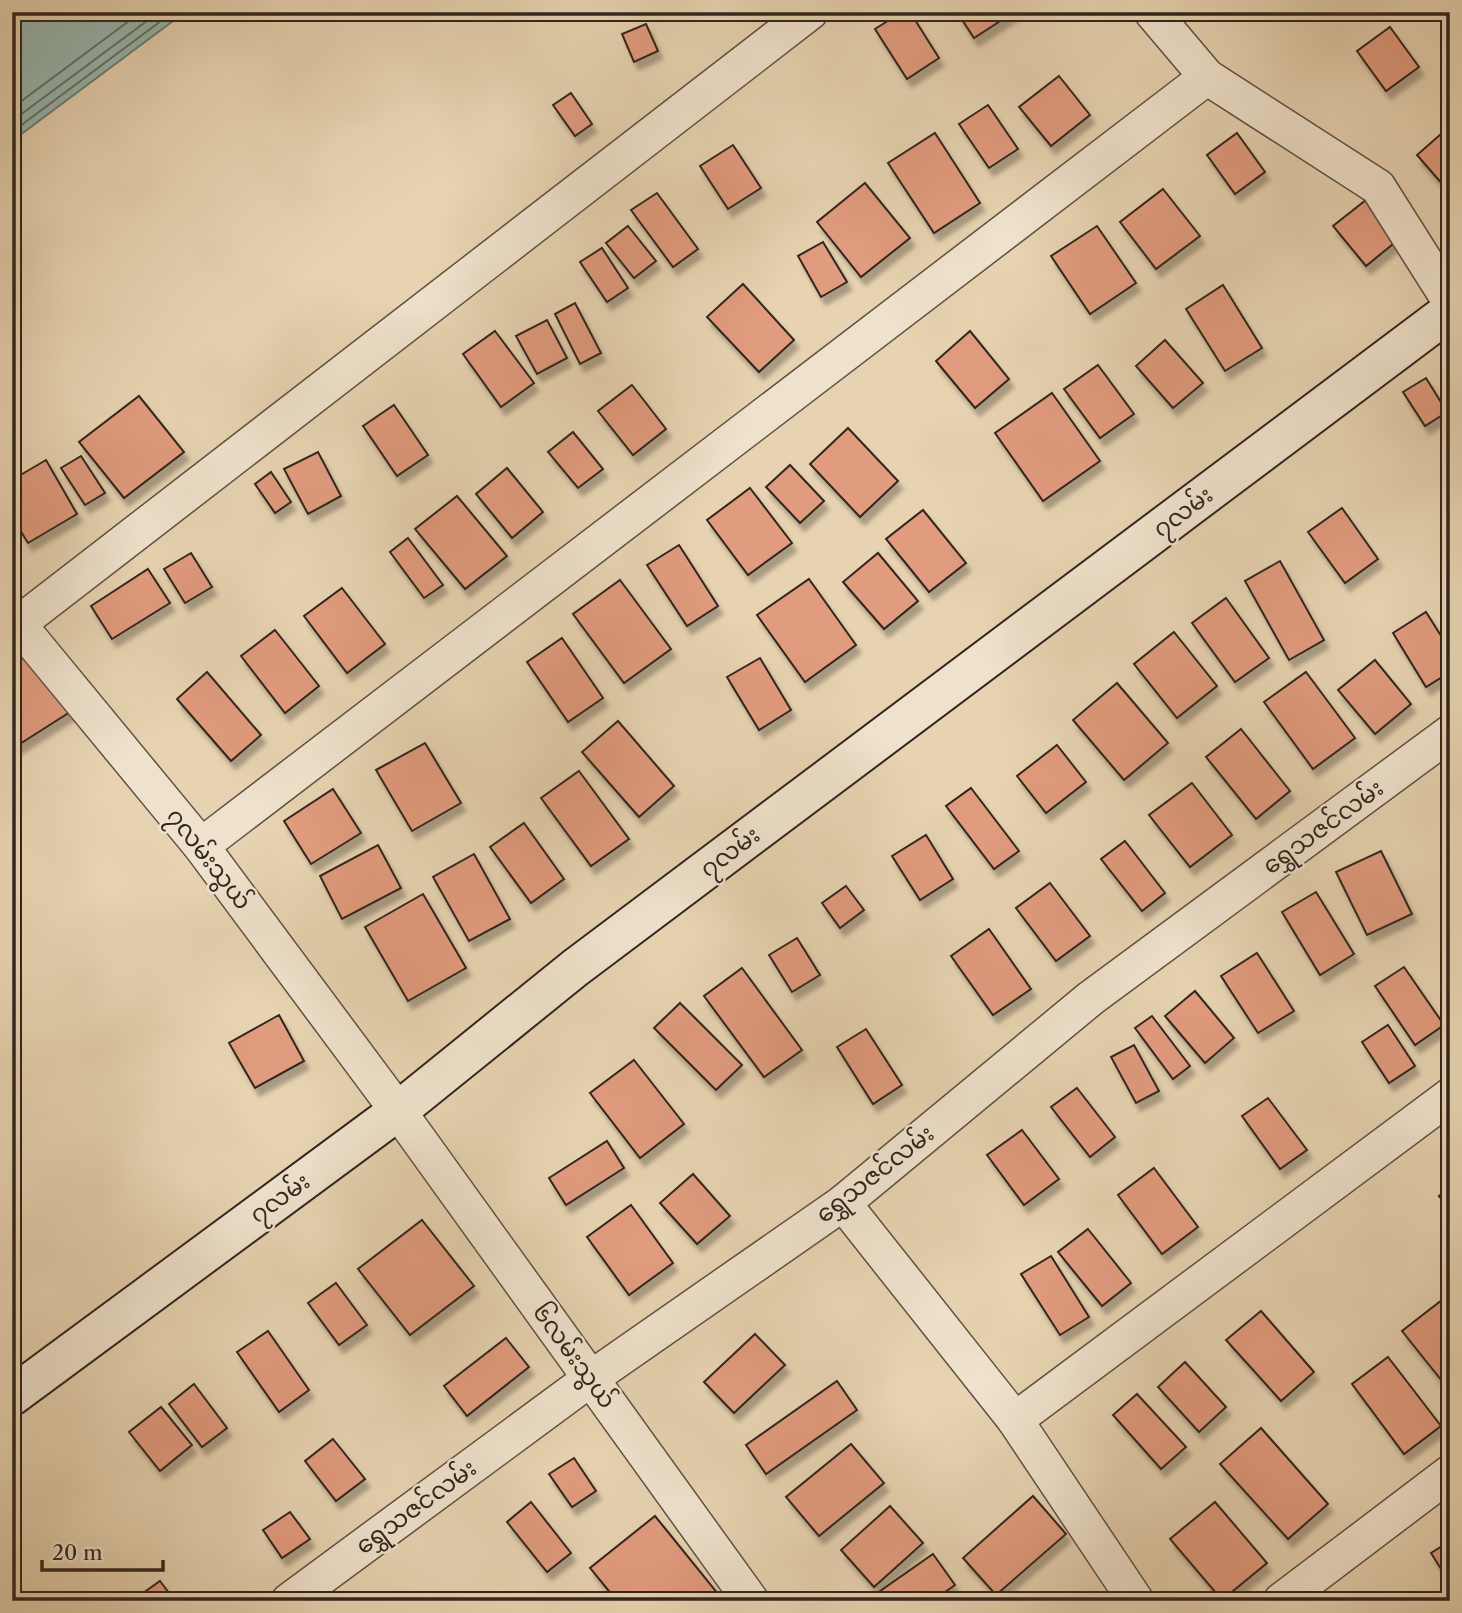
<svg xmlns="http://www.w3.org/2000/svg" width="1462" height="1613" font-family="'Libre Caslon Text','Noto Sans Myanmar',serif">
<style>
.water{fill:#97b7b2;stroke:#6f7d77;stroke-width:2}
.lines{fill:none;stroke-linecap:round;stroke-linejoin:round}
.shore{stroke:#646e68;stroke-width:2}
.building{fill:#e19b7e;stroke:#32251e;stroke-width:2;filter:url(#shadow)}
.street-casing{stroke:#5f5043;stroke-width:38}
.secondary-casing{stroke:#32251e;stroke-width:42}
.street{stroke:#efe2cc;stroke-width:35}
.secondary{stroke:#efe2cc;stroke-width:38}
.labels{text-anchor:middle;stroke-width:5;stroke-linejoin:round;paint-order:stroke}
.street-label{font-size:24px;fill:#32251e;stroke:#efe2cc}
</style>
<defs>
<filter id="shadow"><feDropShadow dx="4.5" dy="8" stdDeviation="2" flood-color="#0004"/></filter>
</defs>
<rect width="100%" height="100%" fill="#e7d3b1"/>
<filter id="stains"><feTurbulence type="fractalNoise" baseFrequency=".00286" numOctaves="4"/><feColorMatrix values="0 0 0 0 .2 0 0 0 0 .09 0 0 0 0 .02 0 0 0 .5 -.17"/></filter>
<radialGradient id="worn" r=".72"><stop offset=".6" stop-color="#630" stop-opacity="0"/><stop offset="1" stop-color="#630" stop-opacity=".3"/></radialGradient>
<!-- water -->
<polygon class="water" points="12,12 185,12 12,141"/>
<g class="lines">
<!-- shore -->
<g class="shore">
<polyline points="12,108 141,12"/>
<polyline points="12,121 159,12"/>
<polyline points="12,132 173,12"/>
</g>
</g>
<!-- building -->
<g class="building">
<polygon points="902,12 910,12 939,58 907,79 875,29"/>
<polygon points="957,12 1014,12 974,38"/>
<polygon points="646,24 658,51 634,62 622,34"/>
<polygon points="1390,27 1419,67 1386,91 1357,51"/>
<polygon points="1059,76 1090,115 1051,146 1019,107"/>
<polygon points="571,93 592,124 575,136 553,105"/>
<polygon points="988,105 1018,149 989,168 959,124"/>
<polygon points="1449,127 1450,181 1444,186 1417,155"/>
<polygon points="935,133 980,203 934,233 888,163"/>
<polygon points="1237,133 1265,172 1235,194 1207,155"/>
<polygon points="733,145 761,188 728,209 700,166"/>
<polygon points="865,183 910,238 861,277 817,222"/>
<polygon points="1163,189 1200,236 1156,269 1120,222"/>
<polygon points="657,193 698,249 673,267 631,210"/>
<polygon points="1366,200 1398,240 1366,266 1333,226"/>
<polygon points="628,226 656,261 634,278 606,243"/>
<polygon points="1097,226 1136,283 1090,314 1051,256"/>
<polygon points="823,242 847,282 821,297 798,256"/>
<polygon points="602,248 628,288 607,302 580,262"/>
<polygon points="743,284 794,340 759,372 707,317"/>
<polygon points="1223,285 1262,348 1225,371 1186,309"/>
<polygon points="575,303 601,353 580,364 555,314"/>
<polygon points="547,320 567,358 537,374 516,336"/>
<polygon points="495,331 534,383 501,407 463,354"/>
<polygon points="970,331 1009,379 975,408 936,361"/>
<polygon points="1165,340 1203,383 1173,408 1136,366"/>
<polygon points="1098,365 1134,414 1100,438 1064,389"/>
<polygon points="1426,378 1447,412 1425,426 1403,392"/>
<polygon points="632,385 666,429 633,455 598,411"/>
<polygon points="1052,393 1100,461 1043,501 995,433"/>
<polygon points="139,396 184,452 124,498 79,442"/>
<polygon points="394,405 428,455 397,476 363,426"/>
<polygon points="848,428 898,481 860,517 810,464"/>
<polygon points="573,432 603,469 578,488 548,452"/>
<polygon points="318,452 341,496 308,514 284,469"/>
<polygon points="81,456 105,493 85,505 61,468"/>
<polygon points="46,460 77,514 28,543 12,517 12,480"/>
<polygon points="790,465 824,501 800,523 766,487"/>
<polygon points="507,468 543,512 512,538 476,494"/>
<polygon points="271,472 291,502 275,513 255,484"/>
<polygon points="750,488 792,543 748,575 707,520"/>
<polygon points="457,496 507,556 465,589 415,529"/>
<polygon points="1342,508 1378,559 1345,583 1308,532"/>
<polygon points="923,510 966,563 929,592 886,539"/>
<polygon points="408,538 443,585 424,598 390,552"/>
<polygon points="679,545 718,606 687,626 647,565"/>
<polygon points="191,553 212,587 185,603 164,569"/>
<polygon points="878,553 918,601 884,629 843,582"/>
<polygon points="1280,561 1324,640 1289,660 1245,581"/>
<polygon points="148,569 170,603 112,639 91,606"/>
<polygon points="809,579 856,645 805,682 757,615"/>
<polygon points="620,580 671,649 624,683 573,614"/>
<polygon points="342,588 385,644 347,673 304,616"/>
<polygon points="1226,598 1269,658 1235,682 1192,623"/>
<polygon points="1426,612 1450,650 1450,672 1426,687 1393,633"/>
<polygon points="12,625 70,712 15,747 12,743"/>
<polygon points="275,630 319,686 285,713 241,656"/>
<polygon points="1174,632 1217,686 1177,718 1134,664"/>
<polygon points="562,638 603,698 568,722 527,662"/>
<polygon points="760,658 791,710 759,730 727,677"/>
<polygon points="1375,660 1411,704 1375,734 1338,690"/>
<polygon points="207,672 261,735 231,761 177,699"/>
<polygon points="1306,672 1355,738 1313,769 1264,702"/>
<polygon points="1117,683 1168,743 1124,780 1073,720"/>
<polygon points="618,721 674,786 639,817 582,752"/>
<polygon points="1241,729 1290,791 1256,819 1206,757"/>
<polygon points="425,743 461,803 412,831 376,770"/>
<polygon points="1057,745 1086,782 1046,813 1017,776"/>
<polygon points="579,771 629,839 591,866 541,798"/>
<polygon points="1192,783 1232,835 1190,867 1149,815"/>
<polygon points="971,788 1019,851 994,869 946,806"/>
<polygon points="333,789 361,833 311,864 284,821"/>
<polygon points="524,823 564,879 531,903 490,847"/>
<polygon points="926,835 953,879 920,900 892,856"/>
<polygon points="1125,841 1165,893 1142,911 1101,859"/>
<polygon points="378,845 401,888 342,919 320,876"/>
<polygon points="1381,851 1412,914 1367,935 1336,872"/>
<polygon points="474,854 510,919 469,941 433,877"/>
<polygon points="1050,883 1090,936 1056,961 1016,908"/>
<polygon points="846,886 864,910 840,928 822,903"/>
<polygon points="1316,892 1354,954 1320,975 1282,912"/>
<polygon points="423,894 466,968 408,1001 365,927"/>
<polygon points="989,929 1031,989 993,1015 951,956"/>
<polygon points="797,938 820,975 792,992 769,955"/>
<polygon points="1257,953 1294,1011 1258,1033 1221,976"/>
<polygon points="1404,967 1444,1025 1415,1045 1375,986"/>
<polygon points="742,968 802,1050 764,1077 704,996"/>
<polygon points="1195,991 1234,1038 1205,1063 1165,1016"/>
<polygon points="680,1003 742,1065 716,1090 654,1028"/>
<polygon points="279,1015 304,1061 255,1088 229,1043"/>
<polygon points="1152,1016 1190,1066 1173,1079 1135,1028"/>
<polygon points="1388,1025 1415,1066 1389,1083 1362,1042"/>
<polygon points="866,1029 902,1085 873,1104 837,1047"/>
<polygon points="1134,1045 1159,1091 1136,1103 1111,1057"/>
<polygon points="634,1060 684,1124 640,1158 590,1093"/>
<polygon points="1077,1088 1115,1137 1090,1157 1051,1107"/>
<polygon points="1268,1098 1307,1150 1280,1169 1242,1116"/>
<polygon points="1022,1130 1059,1179 1024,1205 987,1155"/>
<polygon points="607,1141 624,1168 566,1205 549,1178"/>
<polygon points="1154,1168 1198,1227 1162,1254 1118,1195"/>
<polygon points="693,1174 730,1216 697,1244 660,1203"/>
<polygon points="1450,1188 1450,1211 1439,1196"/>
<polygon points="631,1205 673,1263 629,1295 587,1237"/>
<polygon points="422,1220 474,1286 410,1335 358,1269"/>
<polygon points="1088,1229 1131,1283 1102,1306 1058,1252"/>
<polygon points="1051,1256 1089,1317 1060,1335 1021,1274"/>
<polygon points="336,1283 367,1325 339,1345 308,1303"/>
<polygon points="1442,1300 1450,1310 1450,1391 1402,1331"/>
<polygon points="1261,1311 1314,1372 1281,1401 1226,1340"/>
<polygon points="268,1331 309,1390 279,1412 237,1352"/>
<polygon points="755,1334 785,1365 734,1413 704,1382"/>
<polygon points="506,1338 529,1367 467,1416 444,1386"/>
<polygon points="1388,1357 1441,1426 1404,1454 1352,1384"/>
<polygon points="1185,1362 1226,1407 1199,1432 1158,1387"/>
<polygon points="837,1381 857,1410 766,1474 746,1445"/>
<polygon points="194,1384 227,1428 202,1447 169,1404"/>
<polygon points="1137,1394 1186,1447 1161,1469 1113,1415"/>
<polygon points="161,1407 192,1445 160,1471 129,1432"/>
<polygon points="1261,1428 1328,1504 1288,1539 1220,1464"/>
<polygon points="333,1439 365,1479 336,1501 305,1461"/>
<polygon points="851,1444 884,1483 819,1536 786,1497"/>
<polygon points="574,1458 596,1491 572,1507 549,1474"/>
<polygon points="1033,1496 1066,1534 996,1595 963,1558"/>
<polygon points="531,1502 571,1553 547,1572 507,1522"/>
<polygon points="1215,1502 1267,1563 1222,1600 1170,1539"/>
<polygon points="890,1506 923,1543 874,1587 841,1550"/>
<polygon points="290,1512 310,1539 282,1558 263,1530"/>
<polygon points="655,1516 719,1595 712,1601 617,1601 590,1568"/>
<polygon points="1450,1541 1450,1583 1431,1553"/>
<polygon points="933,1554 955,1585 932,1601 866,1601"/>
<polygon points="160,1581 175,1601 132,1601"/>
</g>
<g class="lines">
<defs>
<g id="street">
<polyline points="1152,12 1207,77 1378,187 1450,301"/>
<polyline points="12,614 18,624 201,846 398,1111 751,1601"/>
<polyline points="18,624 810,12"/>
<polyline points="201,846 1207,77"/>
<polyline points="843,1203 1015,1420 1136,1601"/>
<polyline points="1015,1420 1450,1096"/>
<polyline points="289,1601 590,1379 843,1203 1091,998 1450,733"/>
<polyline points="1281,1601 1450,1473"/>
</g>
<polyline id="secondary" points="12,1396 398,1111 575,968 1450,311"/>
</defs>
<!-- street casing -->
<use href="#street" class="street-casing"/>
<!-- secondary casing -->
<use href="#secondary" class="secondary-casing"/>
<!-- street -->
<use href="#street" class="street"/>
<!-- secondary -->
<use href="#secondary" class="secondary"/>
</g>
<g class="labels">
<!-- street labels -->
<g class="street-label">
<text transform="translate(1183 512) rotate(-37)" y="8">၇လမ်း</text>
<text transform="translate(1323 827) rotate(-36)" y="8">ရွှေသဇင်လမ်း</text>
<text transform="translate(730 852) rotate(-37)" y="8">၇လမ်း</text>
<text transform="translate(209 859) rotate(52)" y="8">၇လမ်းသွယ်</text>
<text transform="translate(875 1174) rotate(-38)" y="8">ရွှေသဇင်လမ်း</text>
<text transform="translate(280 1198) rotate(-36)" y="8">၇လမ်း</text>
<text transform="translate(574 1356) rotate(54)" y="8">၆လမ်းသွယ်</text>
<text transform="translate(416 1507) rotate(-36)" y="8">ရွှေသဇင်လမ်း</text>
</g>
</g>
<!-- margin -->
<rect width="1462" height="1613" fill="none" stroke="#e7d3b1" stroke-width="42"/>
<rect x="14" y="14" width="1434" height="1585" fill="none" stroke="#32251e" stroke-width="3.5"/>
<rect x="21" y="21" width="1420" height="1571" fill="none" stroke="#32251e" stroke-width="2"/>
<!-- scale -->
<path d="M42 1560v10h121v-10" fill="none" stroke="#32251e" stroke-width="3.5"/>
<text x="52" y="1560" font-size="21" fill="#32251e" stroke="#efe2cc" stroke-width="5" paint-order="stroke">20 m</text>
<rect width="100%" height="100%" filter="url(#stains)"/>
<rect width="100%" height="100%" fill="url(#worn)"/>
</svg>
